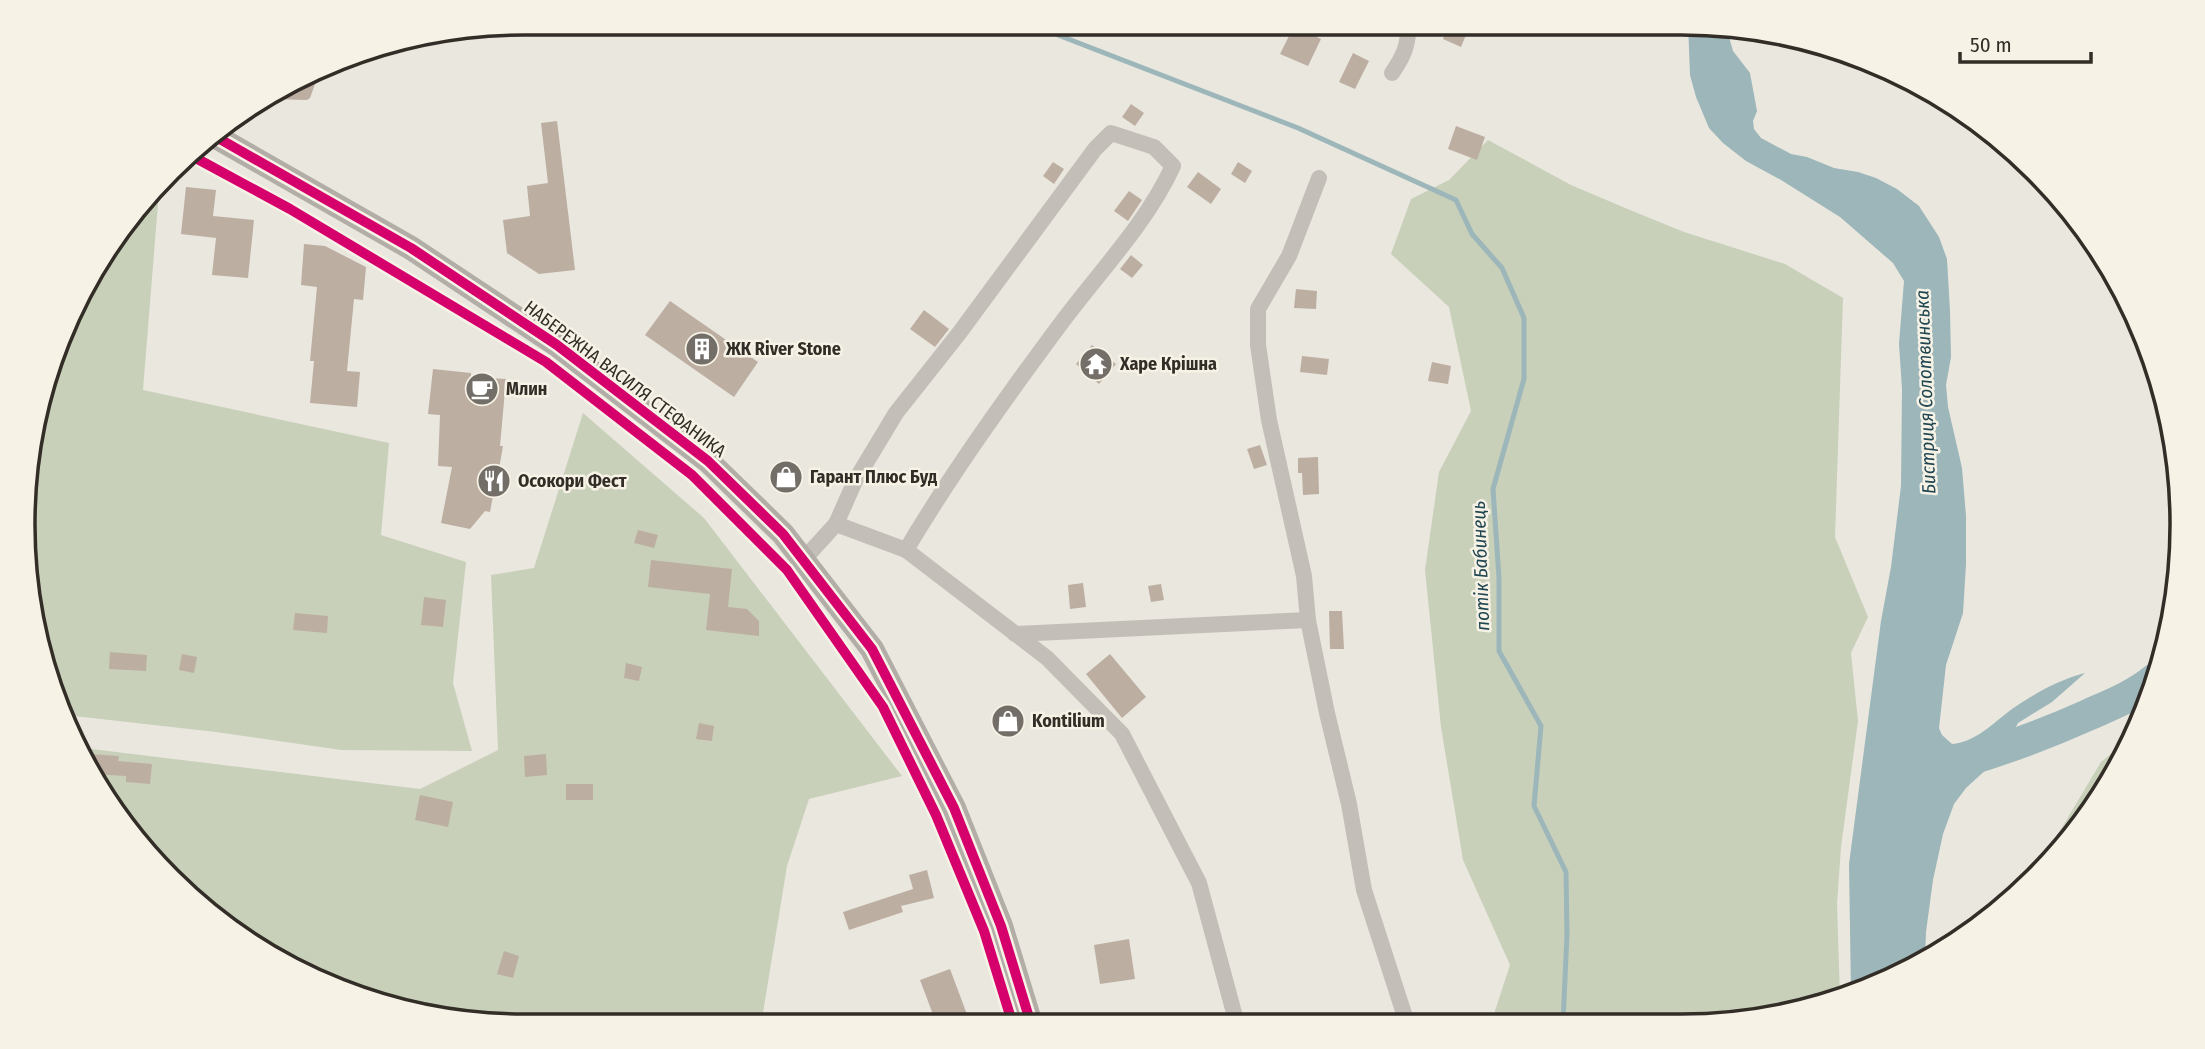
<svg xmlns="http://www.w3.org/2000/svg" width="2205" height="1049" font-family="'Fira Sans Condensed',sans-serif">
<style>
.green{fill:#c8d0ba}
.water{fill:#9cb6ba}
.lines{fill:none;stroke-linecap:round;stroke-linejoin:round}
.stream{stroke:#9cb6ba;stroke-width:5}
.river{stroke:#9cb6ba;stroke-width:32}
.building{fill:#bdaea2}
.minor{stroke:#c3bfb8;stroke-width:16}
.primary{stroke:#b2ada7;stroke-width:24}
.cycleway-casing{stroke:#f7f2e6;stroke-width:15}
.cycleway{stroke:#d6006c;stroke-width:10}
.labels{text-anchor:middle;stroke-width:5;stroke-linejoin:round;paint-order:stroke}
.poi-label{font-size:18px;font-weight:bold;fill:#332d27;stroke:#f7f2e6;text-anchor:start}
.street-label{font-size:18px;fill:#332d27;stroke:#f7f2e6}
.water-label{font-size:19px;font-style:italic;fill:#204652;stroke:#f7f2e6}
.rim{fill:none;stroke:#332d27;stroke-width:3.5}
</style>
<rect width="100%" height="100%" fill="#eae7df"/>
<!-- green -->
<g class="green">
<polygon points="1488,140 1571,185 1630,210 1684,232 1785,264 1843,298 1835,537 1868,617 1851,653 1858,721 1841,847 1837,904 1840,997 1746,1022 1491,1023 1510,965 1463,860 1441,727 1425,570 1439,472 1471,411 1449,307 1391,254 1411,199 1449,180"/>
<polygon points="159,191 143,390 389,443 381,535 466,562 453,683 472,751 341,750 216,732 65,715 27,590 32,426 61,332 107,246"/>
<polygon points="583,413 704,518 902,776 809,799 787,866 761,1025 524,1026 426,1017 332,988 193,901 126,830 75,747 420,789 498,750 491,575 534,568"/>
<polygon points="2133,736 2078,830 2033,876 2101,762"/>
</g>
<!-- water -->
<path class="water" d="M1688 23 1726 27 1733 51 1750 73 1757 111 1753 121 1754 129 1761 138 1791 154 1807 157 1834 168 1858 172 1876 178 1897 189 1919 206 1939 237 1947 259 1950 311 1951 357 1946 385 1948 407 1962 468 1966 516V564L1963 613 1946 665 1939 728 1942 735 1952 744C1976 742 1993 723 2012 709 2034 694 2058 680 2085 673L2052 702 2018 723 2001 756 1966 788 1954 804 1943 834 1933 880 1926 932 1925 958 1873 988 1851 994 1849 864 1881 621 1891 567 1901 486 1902 389 1899 344 1904 281 1893 263 1840 217 1781 180 1746 161 1723 143 1709 128 1696 97 1690 75Z"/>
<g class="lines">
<!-- stream -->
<g class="stream">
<polyline points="1027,23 1298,128 1456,200 1472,234 1502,268 1524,318 1524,379 1493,489 1499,578 1499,651 1541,726 1534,806 1566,872 1567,934 1563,1023"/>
<polyline points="424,39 461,37 525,23"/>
</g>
<!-- river -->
<path class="river" d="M1965 761C2007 748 2048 733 2088 715 2113 704 2134 696 2155 679"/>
</g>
<!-- building -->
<g class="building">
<polygon points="1449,23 1471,23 1461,47 1443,39"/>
<polygon points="1294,26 1321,39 1308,66 1280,54"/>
<polygon points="1353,53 1369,61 1355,89 1339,82"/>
<polygon points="319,73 310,98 307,100 271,99"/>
<polygon points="1131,104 1144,113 1135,126 1122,117"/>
<polygon points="557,121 575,270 539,274 507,253 503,220 530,216 527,186 548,183 541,123"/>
<polygon points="1456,126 1485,137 1477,160 1448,149"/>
<polygon points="1053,162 1064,169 1054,184 1043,176"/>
<polygon points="1238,162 1252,171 1245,183 1231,174"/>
<polygon points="1198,172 1221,189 1211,204 1187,187"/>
<polygon points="186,187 216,190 213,216 254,220 248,278 212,275 216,238 181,234"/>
<polygon points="1129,191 1142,200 1128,221 1114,211"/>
<polygon points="304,244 325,246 366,267 363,300 354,299 347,371 360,372 357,407 310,403 314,361 310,361 317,287 301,285"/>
<polygon points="1131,255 1143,265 1132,278 1120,269"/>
<polygon points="1296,289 1317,291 1316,309 1294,308"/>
<polygon points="670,301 758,362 734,397 645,335"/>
<polygon points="924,310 949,329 935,347 910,329"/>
<polygon points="1092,345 1116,364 1099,384 1076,364"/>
<polygon points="1302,356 1329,359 1327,375 1300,372"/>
<polygon points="1432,362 1451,366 1448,384 1428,381"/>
<polygon points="433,369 471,373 471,377 506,379 500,446 503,446 499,469 503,484 493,496 490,512 485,511 470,529 441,523 452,467 438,466 440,415 428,414"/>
<polygon points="1260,445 1267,465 1254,469 1247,449"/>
<polygon points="1318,457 1319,494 1303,495 1302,473 1298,473 1298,458"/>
<polygon points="638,530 658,535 654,548 634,543"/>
<polygon points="651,560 732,569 728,607 747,609 759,621 759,636 706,630 710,594 648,587"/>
<polygon points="1083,583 1086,607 1070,609 1068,585"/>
<polygon points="1161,584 1164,600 1151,602 1148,586"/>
<polygon points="424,597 446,600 443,627 421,625"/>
<polygon points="1329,611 1342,611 1344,649 1330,649"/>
<polygon points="295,613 328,616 327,633 293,630"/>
<polygon points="110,652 147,655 146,671 109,669"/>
<polygon points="182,654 197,657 194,673 179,670"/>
<polygon points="1110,654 1146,697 1122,718 1086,674"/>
<polygon points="626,663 642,667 639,681 624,678"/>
<polygon points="699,723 714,726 712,741 696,739"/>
<polygon points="90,754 119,756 118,761 152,764 150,784 126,782 126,776 92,774 89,770"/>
<polygon points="546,754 547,775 525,777 524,756"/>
<rect x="566" y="784" width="27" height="16"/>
<polygon points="420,795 453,802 448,827 415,820"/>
<polygon points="927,870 934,898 901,906 903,912 849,930 843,912 913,889 909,875"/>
<polygon points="1129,939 1135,979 1100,984 1094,945"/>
<polygon points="504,951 519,956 513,978 497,974"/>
<polygon points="950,969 971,1025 937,1025 920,980"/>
</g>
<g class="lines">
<!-- minor -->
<g class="minor">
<path d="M1392 73C1403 57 1409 45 1408 25L1402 23"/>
<polyline points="1319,178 1289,256 1258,309 1258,345 1269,420 1304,576 1308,620 1327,713 1349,804 1364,890 1407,1023"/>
<path d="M836 524 855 481 896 413 960 332 1095 149 1111 133 1154 147 1173 166C1146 224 1100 271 1062 322 1007 396 953 471 906 550"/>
<polyline points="804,559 836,524 906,550 1047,658 1122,734 1199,883 1237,1024"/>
<polyline points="1015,634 1308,620"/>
</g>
<!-- primary -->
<polyline class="primary" points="211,134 411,248 557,345 708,461 783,534 872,649 954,808 1001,926 1031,1024"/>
<defs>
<g id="cycleway">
<polyline points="211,134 411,248 557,345 708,461 783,534 872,649 954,808 1001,926 1031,1024"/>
<polyline points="192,156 290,209 546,362 692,475 787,570 883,707 936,815 984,931 1013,1025"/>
</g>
</defs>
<!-- cycleway casing -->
<use href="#cycleway" class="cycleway-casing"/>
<!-- cycleway -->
<use href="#cycleway" class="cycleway"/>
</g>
<!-- icons -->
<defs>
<symbol id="building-disc" viewBox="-11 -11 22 22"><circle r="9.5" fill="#736e67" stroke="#f7f2e6"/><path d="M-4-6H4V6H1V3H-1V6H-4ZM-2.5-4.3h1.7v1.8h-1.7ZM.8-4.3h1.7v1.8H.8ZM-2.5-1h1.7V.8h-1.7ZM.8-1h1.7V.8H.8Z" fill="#fff"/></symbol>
<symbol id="temple-disc" viewBox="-11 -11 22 22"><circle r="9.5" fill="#736e67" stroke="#f7f2e6"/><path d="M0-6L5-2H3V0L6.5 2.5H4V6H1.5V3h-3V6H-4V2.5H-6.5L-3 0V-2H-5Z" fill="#fff"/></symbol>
<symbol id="cafe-disc" viewBox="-11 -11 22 22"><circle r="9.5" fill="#736e67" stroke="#f7f2e6"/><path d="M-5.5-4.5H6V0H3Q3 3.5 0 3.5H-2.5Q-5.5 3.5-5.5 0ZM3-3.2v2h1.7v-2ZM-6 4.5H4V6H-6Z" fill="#fff"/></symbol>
<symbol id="shop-disc" viewBox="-11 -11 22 22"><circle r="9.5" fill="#736e67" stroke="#f7f2e6"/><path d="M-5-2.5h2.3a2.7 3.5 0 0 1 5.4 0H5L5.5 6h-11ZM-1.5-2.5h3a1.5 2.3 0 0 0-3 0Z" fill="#fff"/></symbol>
<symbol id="restaurant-disc" viewBox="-11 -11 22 22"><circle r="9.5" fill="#736e67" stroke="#f7f2e6"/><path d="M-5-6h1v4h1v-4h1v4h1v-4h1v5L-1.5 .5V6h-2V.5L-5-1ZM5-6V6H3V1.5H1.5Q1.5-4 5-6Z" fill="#fff"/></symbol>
</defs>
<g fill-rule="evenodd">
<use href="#building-disc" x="683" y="330" width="38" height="38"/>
<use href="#temple-disc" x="1077" y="345" width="38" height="38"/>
<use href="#cafe-disc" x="463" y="370" width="38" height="38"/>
<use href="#shop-disc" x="767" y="458" width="38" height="38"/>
<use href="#restaurant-disc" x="475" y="462" width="38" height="38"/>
<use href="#shop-disc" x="989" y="702" width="38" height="38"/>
</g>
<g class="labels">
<!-- poi labels -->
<g class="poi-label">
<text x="726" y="355">ЖК River Stone</text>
<text x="1120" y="370">Харе Крішна</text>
<text x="506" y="395">Млин</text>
<text x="810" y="483">Гарант Плюс Буд</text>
<text x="518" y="487">Осокори Фест</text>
<text x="1032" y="727">Kontilium</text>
</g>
<!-- street labels -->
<g class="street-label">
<text transform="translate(625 379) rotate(37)" y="6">НАБЕРЕЖНА ВАСИЛЯ СТЕФАНИКА</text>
</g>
<!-- water labels -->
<g class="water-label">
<text transform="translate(1925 392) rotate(-92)" y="7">Бистриця Солотвинська</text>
<text transform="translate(1480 566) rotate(-92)" y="7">потік Бабинець</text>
</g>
</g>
<!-- crop -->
<path d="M0 0H2205V1049H0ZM524 35H1681A489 489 0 0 1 2170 524V525A489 489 0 0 1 1681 1014H524A489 489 0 0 1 35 525V524A489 489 0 0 1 524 35Z" fill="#f7f2e6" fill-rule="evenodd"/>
<path class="rim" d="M524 35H1681A489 489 0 0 1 2170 524V525A489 489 0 0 1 1681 1014H524A489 489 0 0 1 35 525V524A489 489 0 0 1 524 35Z"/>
<!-- scale -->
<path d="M1960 52v10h131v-10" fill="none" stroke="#332d27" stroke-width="3.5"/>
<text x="1970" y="52" font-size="21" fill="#332d27" stroke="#f7f2e6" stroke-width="5" paint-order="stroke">50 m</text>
</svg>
